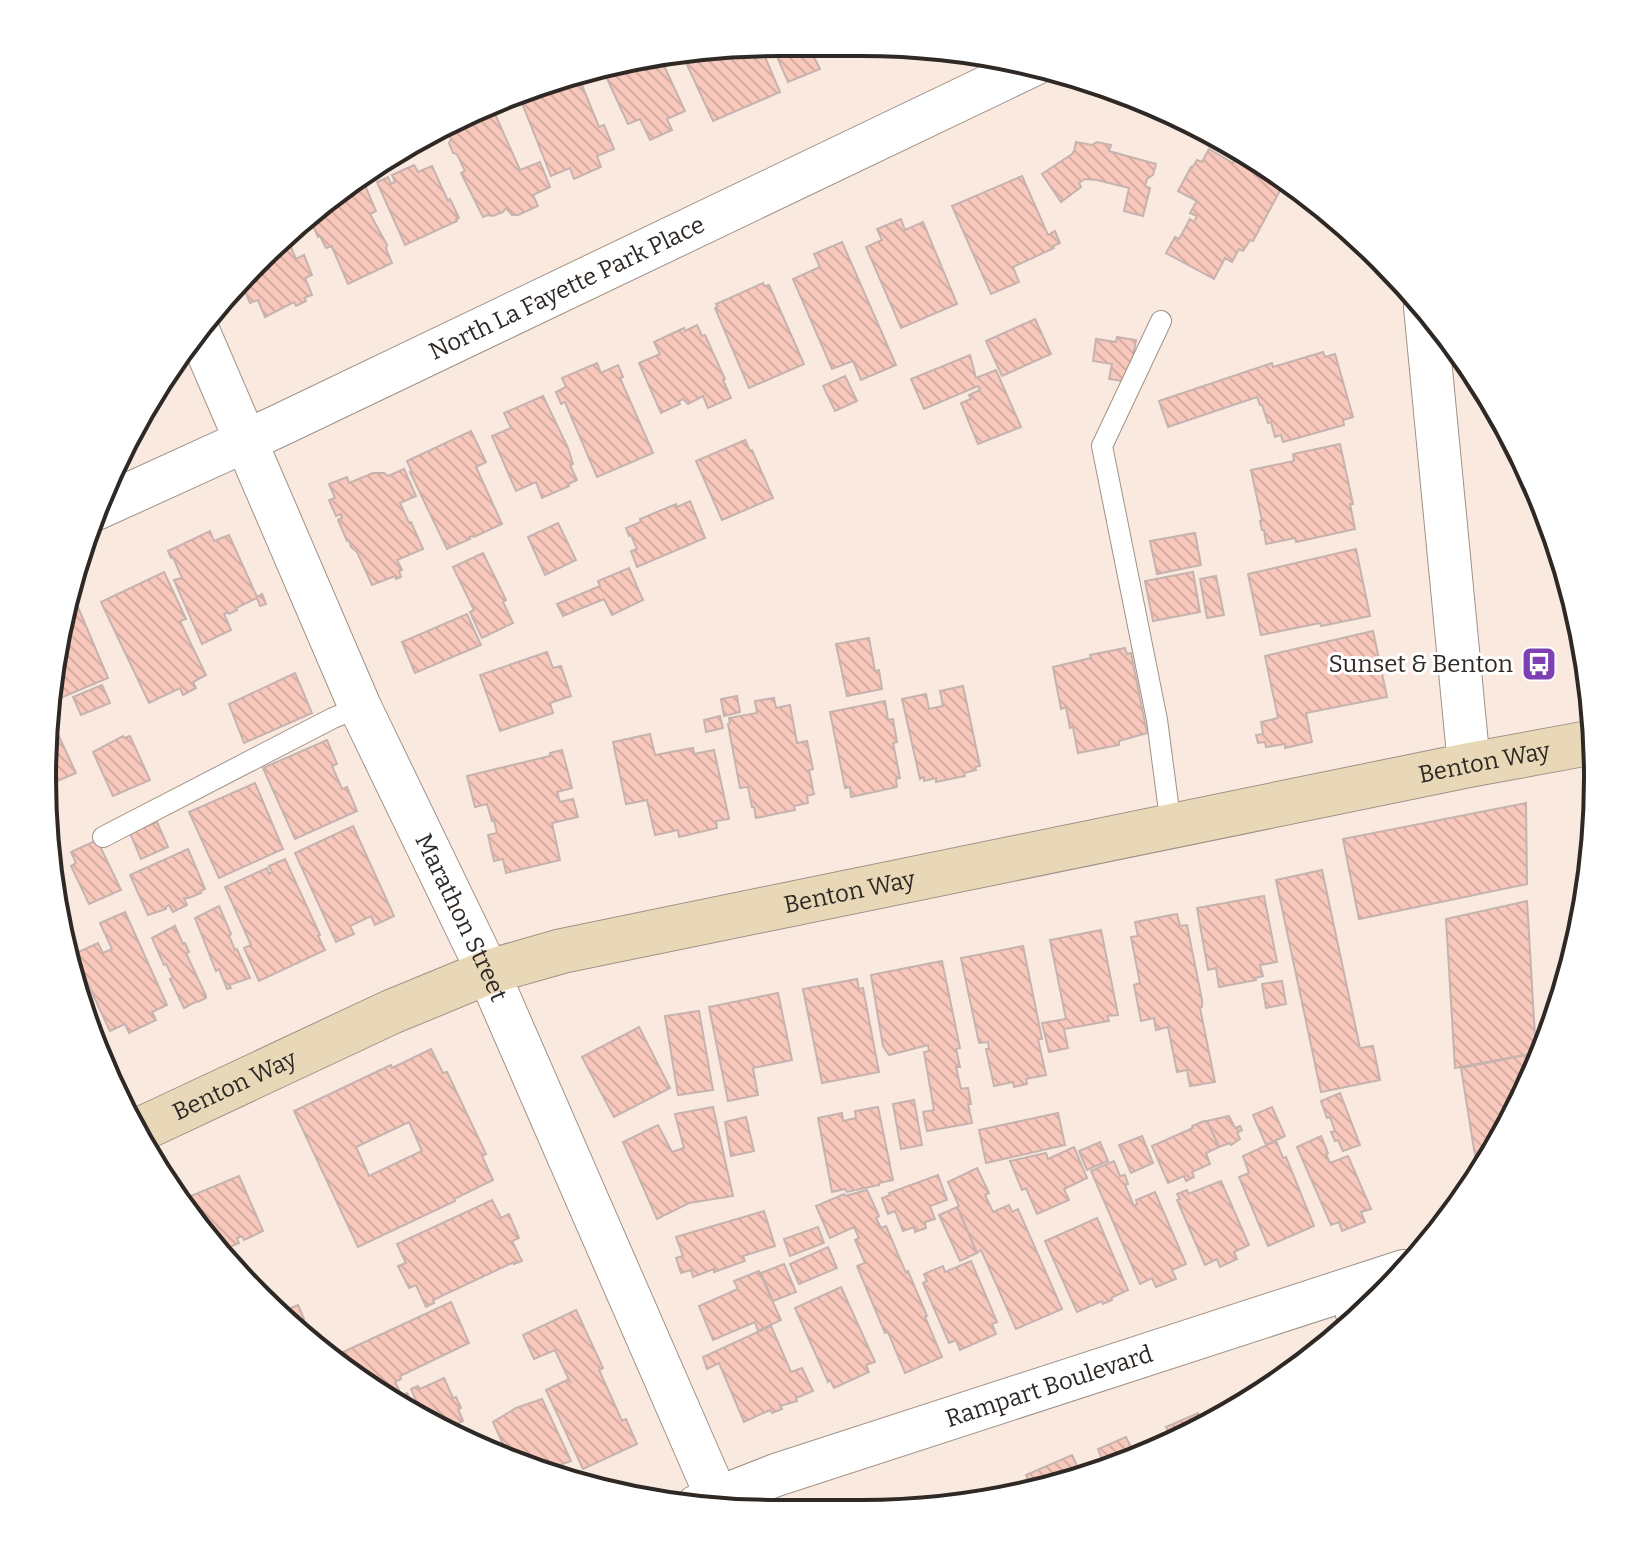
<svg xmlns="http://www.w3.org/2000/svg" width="1640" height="1556" font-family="Bitter,serif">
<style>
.building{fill:url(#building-back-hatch);stroke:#c6b3af;stroke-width:2;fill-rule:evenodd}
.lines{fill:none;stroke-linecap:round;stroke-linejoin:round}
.lane-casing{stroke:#a19288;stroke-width:22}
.street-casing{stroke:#a19288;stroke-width:44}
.secondary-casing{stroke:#a19288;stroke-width:46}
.lane{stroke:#fff;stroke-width:20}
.street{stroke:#fff;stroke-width:42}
.secondary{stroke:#e8d8b8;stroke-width:44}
.labels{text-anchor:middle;stroke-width:6;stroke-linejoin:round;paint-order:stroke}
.street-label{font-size:24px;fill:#2f2925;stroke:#fff}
.poi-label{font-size:24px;fill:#2f2925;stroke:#fff;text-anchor:end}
.rim{fill:none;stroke:#2f2925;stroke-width:4}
</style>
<defs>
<pattern id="building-back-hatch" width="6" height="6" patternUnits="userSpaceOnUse" patternTransform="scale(2)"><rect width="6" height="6" fill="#f9c8bc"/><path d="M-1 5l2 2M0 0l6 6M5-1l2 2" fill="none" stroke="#d6aca1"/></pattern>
</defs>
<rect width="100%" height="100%" fill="#f9e9de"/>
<!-- building -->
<g class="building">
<polygon points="836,47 814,57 820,69 788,82 774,50"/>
<polygon points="762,50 780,92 713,121 682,54"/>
<polygon points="659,55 685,111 667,119 672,130 650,140 640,119 628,124 604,72 639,56"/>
<polygon points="579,78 599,127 604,125 614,149 597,156 601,167 574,179 570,168 551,176 522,103 530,99 531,101 573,83 572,80"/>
<polygon points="490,103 520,170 540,162 550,187 533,195 538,206 518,215 512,215 506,208 503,212 493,216 488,215 483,217 461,173 465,171 457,154 453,153 449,143 451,139 446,128 459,123 458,120"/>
<polygon points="1076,142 1092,145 1097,142 1111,145 1109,151 1156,164 1153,175 1147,179 1145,186 1150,188 1143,216 1124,211 1129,188 1097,180 1085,179 1079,183 1081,187 1061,202 1042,174 1072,154 1074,151"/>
<polygon points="1209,149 1233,163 1236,158 1283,185 1253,241 1250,240 1243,251 1239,249 1232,262 1225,258 1214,279 1166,253 1175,237 1179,239 1190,219 1194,222 1197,216 1190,213 1197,201 1178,191 1191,167 1192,168 1197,160 1202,162"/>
<polygon points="414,165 418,172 432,166 448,201 450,199 459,218 456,219 457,221 405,245 377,182 388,177 391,184 395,182 392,175"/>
<polygon points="361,176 376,211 370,214 387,245 386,249 392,263 348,284 332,247 332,246 326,248 320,236 318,237 308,215 330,194"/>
<polygon points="1022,176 1048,235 1055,231 1060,243 1053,246 1054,248 1013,267 1019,282 991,294 952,206"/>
<polygon points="901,219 905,230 923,222 957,304 901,328 866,247 882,240 877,229"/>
<polygon points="286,236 296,259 304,255 312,275 305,278 312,295 304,298 306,301 296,306 294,302 265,317 258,300 250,303 241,282 248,278 246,273"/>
<polygon points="842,242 896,365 861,380 853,361 832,369 793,279 820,267 814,254"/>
<polygon points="763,283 764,286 769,285 804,364 749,388 715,308 718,306 716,304"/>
<polygon points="1035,319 1051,354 1002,376 986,341"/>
<polygon points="697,325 702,336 705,335 725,379 723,380 731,398 708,408 703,396 688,404 683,399 679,401 680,404 661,413 639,363 660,354 654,342 684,328 685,331"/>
<polygon points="1117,337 1136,340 1129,382 1109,379 1112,364 1093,361 1096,339 1116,342"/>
<polygon points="1323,352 1325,357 1335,354 1353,417 1343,420 1344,425 1283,442 1281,435 1275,437 1271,422 1268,423 1262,405 1260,405 1257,397 1168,427 1159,401 1272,363 1273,367"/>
<polygon points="970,355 976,378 996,370 1021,427 978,444 961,403 971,399 969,395 980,390 978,386 924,409 911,379"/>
<polygon points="597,363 601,373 618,365 623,377 620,378 653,453 597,477 565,402 561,404 556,392 566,387 562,378"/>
<polygon points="165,375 171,388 150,398"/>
<polygon points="845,376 857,401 835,411 823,386"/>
<polygon points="543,396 568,448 573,464 570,465 577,480 568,484 569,486 542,498 536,482 516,491 492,436 511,428 504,413"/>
<polygon points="471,431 486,462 476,467 502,524 474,537 472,536 469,537 470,539 447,549 410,472 412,472 407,461"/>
<polygon points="745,440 750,451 752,450 773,498 722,520 696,461"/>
<polygon points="1340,444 1353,504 1350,504 1355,529 1296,542 1295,538 1266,544 1264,530 1262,530 1260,521 1262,521 1251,470 1294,461 1293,454"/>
<polygon points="404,469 416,496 400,503 409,523 411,522 423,549 397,560 402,570 399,571 401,577 396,579 395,576 372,585 357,552 351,547 349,540 347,541 338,520 342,518 341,514 336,516 329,500 335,498 329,484 347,477 349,483 373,473 384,473 388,476"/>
<polygon points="690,501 705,538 637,567 631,551 637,549 631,535 629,536 626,528 641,522 640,519 676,504 677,507"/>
<polygon points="558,523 576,560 545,575 528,537"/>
<polygon points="210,531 214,541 229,535 257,597 262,594 266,604 260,606 257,598 236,608 237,610 229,614 228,612 224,614 231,630 202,644 174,580 182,578 173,557 171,558 168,551"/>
<polygon points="1195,533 1201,565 1157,574 1150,541"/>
<polygon points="1356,549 1370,616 1321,626 1320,623 1261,635 1248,574"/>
<polygon points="483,553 506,600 503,602 513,623 482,638 470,612 474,610 453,567"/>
<polygon points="629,568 643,600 612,615 604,599 563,616 557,604 600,586 598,581"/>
<polygon points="164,572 186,619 180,621 206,675 193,682 196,688 183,695 180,688 149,703 101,602"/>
<polygon points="1193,572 1200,612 1153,621 1145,581"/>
<polygon points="1216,576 1224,615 1207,618 1200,579"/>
<polygon points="74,598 108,678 58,699 49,678 67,601"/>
<polygon points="467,614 481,645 415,673 402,642"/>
<polygon points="1373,631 1387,697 1306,713 1312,742 1285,748 1285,744 1266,747 1265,742 1258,743 1256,735 1263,734 1261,722 1278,718 1265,656"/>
<polygon points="869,638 875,671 879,670 882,689 847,696 836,644"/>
<polygon points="1125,648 1127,654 1131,653 1147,733 1119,741 1119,745 1078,753 1073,727 1070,728 1066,707 1061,709 1053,667 1091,658 1090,655"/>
<polygon points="547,652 553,668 561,666 571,696 550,703 553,713 500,731 480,675"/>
<polygon points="295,673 312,713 244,743 229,704"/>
<polygon points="102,685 110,703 81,715 73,697"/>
<polygon points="963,686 980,766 975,767 976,770 964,773 965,776 936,782 936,778 924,781 924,777 920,779 902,699 926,694 929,709 943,706 940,691"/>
<polygon points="737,696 740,712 724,716 721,699"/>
<polygon points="774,698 776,708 790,705 797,743 807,741 813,769 809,770 814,794 807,796 808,803 794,806 795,810 756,818 754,807 752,807 748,787 740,788 728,724 730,723 729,718 757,713 755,701"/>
<polygon points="885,701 888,720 893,719 897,742 893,743 900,778 896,779 897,787 851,797 850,787 845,788 830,712"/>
<polygon points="48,713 76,773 53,783 48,773"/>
<polygon points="720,716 723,728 706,732 704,720"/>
<polygon points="650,734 655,755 693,748 694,754 714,750 729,819 716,821 717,828 679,837 678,830 655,835 647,800 626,804 613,742"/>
<polygon points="123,736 124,738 130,736 150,780 113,796 93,752"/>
<polygon points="327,740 337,764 332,766 342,789 347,787 357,811 295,839 263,768"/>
<polygon points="562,750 572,788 557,792 560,802 573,799 578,817 552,823 560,860 506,873 503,859 494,861 488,835 497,833 494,820 492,821 487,804 475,807 467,776 550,756 550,753"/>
<polygon points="255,783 283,849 219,878 189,812"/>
<polygon points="1526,803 1527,884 1359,919 1343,839"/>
<polygon points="157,822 168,847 141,859 130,833"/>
<polygon points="353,826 394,916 375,925 371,916 350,926 354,934 336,942 295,853"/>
<polygon points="97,840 121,890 89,904 71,866 76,863 71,852"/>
<polygon points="188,849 205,889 200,891 201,893 189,898 184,898 187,905 173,912 169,905 166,907 166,909 148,915 130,875"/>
<polygon points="285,859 320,935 318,936 325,950 259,981 244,948 251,945 225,887 267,868 269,874 272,872 269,866"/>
<polygon points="1322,870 1360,1048 1373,1046 1380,1080 1321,1092 1276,880"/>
<polygon points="1264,896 1277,962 1260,965 1263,976 1255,978 1256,980 1219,987 1216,968 1208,970 1197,908"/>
<polygon points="1527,901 1536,1053 1455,1068 1446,919"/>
<polygon points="219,906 231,934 229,936 235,950 237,949 250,978 229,985 231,988 227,989 219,969 216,971 195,918"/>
<polygon points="125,912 167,1005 152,1012 156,1020 129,1033 125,1024 110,1031 74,954 98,943 103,953 112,949 100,923"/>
<polygon points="1177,914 1180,926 1187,925 1202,1000 1202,1007 1200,1008 1215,1082 1190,1086 1187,1070 1177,1072 1168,1027 1156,1030 1154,1018 1141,1021 1134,985 1140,983 1131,937 1138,936 1135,922"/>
<polygon points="175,926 183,944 185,943 189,952 186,953 206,996 206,998 198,1002 197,1001 184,1008 170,979 173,978 166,964 164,965 152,938"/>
<polygon points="1101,930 1118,1015 1107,1016 1109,1021 1064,1029 1068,1048 1049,1052 1042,1023 1066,1019 1050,940"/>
<polygon points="1023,946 1042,1039 1038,1039 1046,1075 1026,1079 1027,1084 1014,1087 1013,1082 994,1086 986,1049 989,1049 988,1042 979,1043 961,958"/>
<polygon points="942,961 960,1048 956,1049 960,1067 956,1067 961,1089 968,1088 971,1104 968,1104 972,1123 927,1131 923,1112 934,1110 924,1052 929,1051 928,1045 889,1055 883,1046 871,975"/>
<polygon points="857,979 859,989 863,988 879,1072 822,1083 803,989"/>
<polygon points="1282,981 1286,1004 1266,1008 1262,984"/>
<polygon points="778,993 792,1060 753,1068 758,1095 728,1101 709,1007"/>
<polygon points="699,1011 713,1090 678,1095 665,1016"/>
<polygon points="639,1027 670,1088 614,1117 582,1057"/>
<path d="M431 1049 443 1073 447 1072 486 1154 482 1156 493 1180 454 1199 455 1201 358 1247 294 1111 391 1065 392 1068ZM409 1122 422 1151 369 1176 356 1147Z"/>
<polygon points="1536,1053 1537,1063 1522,1104 1478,1174 1461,1068"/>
<polygon points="1340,1093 1360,1145 1343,1151 1338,1140 1335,1141 1331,1132 1335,1131 1330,1117 1327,1118 1321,1101"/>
<polygon points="914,1100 922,1145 901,1149 893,1104"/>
<polygon points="713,1107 733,1196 689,1203 657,1219 623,1142 658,1125 672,1152 684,1148 675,1114"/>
<polygon points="878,1107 893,1180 879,1183 879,1185 847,1192 845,1189 832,1192 818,1118 842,1113 843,1121 856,1118 855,1111"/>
<polygon points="1272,1107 1285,1136 1266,1145 1253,1115"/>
<polygon points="1058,1113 1065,1145 986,1163 979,1130"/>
<polygon points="1229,1116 1235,1128 1240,1126 1242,1130 1237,1133 1240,1139 1231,1145 1230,1143 1219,1147 1207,1121"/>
<polygon points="746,1117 754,1151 731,1156 725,1122"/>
<polygon points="1204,1121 1207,1121 1219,1147 1206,1153 1210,1164 1192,1172 1194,1177 1186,1181 1184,1176 1168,1183 1152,1146 1193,1128 1192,1126"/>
<polygon points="1142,1136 1153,1163 1131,1173 1119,1145"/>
<polygon points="1321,1136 1328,1153 1326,1154 1330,1163 1348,1156 1371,1209 1361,1212 1365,1222 1342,1231 1339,1222 1331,1225 1297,1147"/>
<polygon points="1276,1141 1283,1158 1286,1157 1314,1226 1268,1246 1239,1177 1249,1173 1243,1156"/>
<polygon points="1100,1142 1108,1161 1087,1170 1079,1151"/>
<polygon points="1074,1147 1087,1178 1064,1189 1069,1200 1037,1214 1026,1188 1022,1190 1010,1161 1046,1153 1048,1159"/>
<polygon points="1114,1161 1120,1176 1125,1175 1128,1184 1125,1185 1134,1206 1137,1204 1136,1200 1155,1192 1186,1264 1172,1270 1176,1279 1156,1287 1152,1278 1140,1284 1091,1171"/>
<polygon points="977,1168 989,1193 985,1195 993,1212 1009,1205 1012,1212 1018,1209 1062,1309 1016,1329 981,1250 977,1253 957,1207 959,1206 948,1182"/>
<polygon points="938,1175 947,1200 930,1206 935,1219 925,1222 926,1228 915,1232 914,1227 903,1231 895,1211 888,1214 882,1198 890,1195 889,1193"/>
<polygon points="239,1176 263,1231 244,1240 242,1236 237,1238 239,1243 225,1249 230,1263 194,1216 186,1198"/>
<polygon points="1221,1181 1249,1245 1234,1252 1237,1259 1220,1267 1217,1259 1205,1265 1177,1200 1180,1199 1177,1194 1187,1190 1188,1194"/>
<polygon points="867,1190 879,1216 876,1218 881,1228 886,1226 906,1273 908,1271 927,1316 925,1317 942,1357 905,1373 888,1332 885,1333 857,1266 865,1263 855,1240 859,1238 854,1227 830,1238 816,1206 844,1194 845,1196"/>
<polygon points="492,1200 501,1218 509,1214 519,1238 512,1241 522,1261 514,1264 514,1262 433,1300 434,1303 426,1307 416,1285 409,1288 398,1266 406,1263 397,1244"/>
<polygon points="957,1207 977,1253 960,1261 939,1215"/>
<polygon points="764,1211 775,1246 743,1256 745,1261 714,1272 714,1269 693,1277 691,1270 681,1273 676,1258 683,1256 676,1237"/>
<polygon points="1097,1218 1128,1290 1111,1298 1112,1300 1103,1304 1102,1301 1077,1312 1045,1241"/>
<polygon points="818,1227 824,1243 790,1256 784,1239"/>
<polygon points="828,1247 837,1268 799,1284 790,1264"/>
<polygon points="971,1261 997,1322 992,1324 996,1334 960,1350 956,1340 949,1343 923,1283 927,1281 924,1274 943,1266 945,1272"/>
<polygon points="784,1264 796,1292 773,1301 761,1273"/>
<polygon points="759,1271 781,1320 758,1331 755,1322 713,1340 699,1306 738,1289 734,1281"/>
<polygon points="841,1287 875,1362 866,1365 869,1372 834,1388 830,1380 828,1382 795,1308"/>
<polygon points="451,1302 469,1343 400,1376 401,1379 395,1382 400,1392 387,1399 369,1390 330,1358"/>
<polygon points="298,1305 304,1319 303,1319 314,1345 277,1314"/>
<polygon points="576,1310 603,1368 599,1370 622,1421 626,1419 637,1444 583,1469 546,1390 567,1380 570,1382 555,1350 534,1359 523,1335"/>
<polygon points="771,1326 791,1372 802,1368 813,1391 796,1398 797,1401 780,1406 782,1409 772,1413 770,1410 744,1422 719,1363 707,1369 703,1357"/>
<polygon points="444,1378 453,1398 456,1397 461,1408 458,1409 463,1421 443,1430 431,1423 428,1415 423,1417 411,1389 418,1386 420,1389"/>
<polygon points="1260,1391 1261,1393 1230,1416 1220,1420 1216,1411 1232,1403 1231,1400 1239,1397 1240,1400"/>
<polygon points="407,1393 419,1416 390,1401"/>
<polygon points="542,1399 571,1461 560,1465 566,1477 564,1478 511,1462 493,1422 516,1408"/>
<polygon points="1198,1413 1203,1425 1206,1426 1158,1448 1157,1445 1171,1439 1166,1427"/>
<polygon points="461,1427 468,1443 449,1433"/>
<polygon points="1126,1437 1132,1450 1141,1446 1145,1454 1099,1475 1095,1466 1103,1462 1098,1449"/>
<polygon points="489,1438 491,1442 500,1459 473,1445"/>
<polygon points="1072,1455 1083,1479 1033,1490 1026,1475"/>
<polygon points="991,1488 994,1497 1014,1488 1017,1494 969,1505 967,1499"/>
</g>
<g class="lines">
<defs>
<g id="lane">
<polyline points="1161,321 1102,446 1157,720 1171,826"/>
<polyline points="103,837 333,718 360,707"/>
<polyline points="1339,1291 1350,1328"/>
</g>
<g id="street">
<polyline points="1425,307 1469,765"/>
<path id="s1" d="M198 330 360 707 488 972 722 1509"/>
<path id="s2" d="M96 509 276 427 1035 64"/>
<path id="s3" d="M697 1506 776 1475 1404 1271"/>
</g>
<g id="secondary">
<path id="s4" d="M135 1132 391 1012 488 972 562 951 1469 765 1594 742"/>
</g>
</defs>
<!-- lane casing -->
<use href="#lane" class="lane-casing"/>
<!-- street casing -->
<use href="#street" class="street-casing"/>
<!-- secondary casing -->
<use href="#secondary" class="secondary-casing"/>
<!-- lane -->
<use href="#lane" class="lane"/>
<!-- street -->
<use href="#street" class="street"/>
<!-- secondary -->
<use href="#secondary" class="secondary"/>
</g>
<!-- icons -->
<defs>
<symbol id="bus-square" viewBox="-11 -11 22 22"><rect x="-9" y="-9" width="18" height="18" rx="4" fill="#7f3fb4" stroke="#fff"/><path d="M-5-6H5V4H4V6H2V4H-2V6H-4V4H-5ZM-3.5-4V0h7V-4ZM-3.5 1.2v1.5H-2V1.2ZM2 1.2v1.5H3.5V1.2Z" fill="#fff"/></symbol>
</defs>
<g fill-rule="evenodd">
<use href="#bus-square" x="1519" y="644" width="40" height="40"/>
</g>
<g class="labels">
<!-- street labels -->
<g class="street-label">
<text dy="8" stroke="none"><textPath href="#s2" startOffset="520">North La Fayette Park Place</textPath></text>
<text dy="8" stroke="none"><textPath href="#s4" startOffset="1406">Benton Way</textPath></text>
<text dy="8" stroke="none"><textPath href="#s4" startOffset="758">Benton Way</textPath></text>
<text dy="8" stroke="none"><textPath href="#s1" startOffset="644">Marathon Street</textPath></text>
<text dy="8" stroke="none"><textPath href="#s4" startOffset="110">Benton Way</textPath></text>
<text dy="8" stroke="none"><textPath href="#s3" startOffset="372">Rampart Boulevard</textPath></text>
</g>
<!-- poi labels -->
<g class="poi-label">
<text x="1513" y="672">Sunset &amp; Benton</text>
</g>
</g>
<!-- crop -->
<path d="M0 0H1640V1556H0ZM778 56H862A722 722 0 0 1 1584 778V778A722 722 0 0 1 862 1500H778A722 722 0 0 1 56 778V778A722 722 0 0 1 778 56Z" fill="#fff" fill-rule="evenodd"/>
<path class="rim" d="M778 56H862A722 722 0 0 1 1584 778V778A722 722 0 0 1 862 1500H778A722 722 0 0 1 56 778V778A722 722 0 0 1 778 56Z"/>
</svg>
